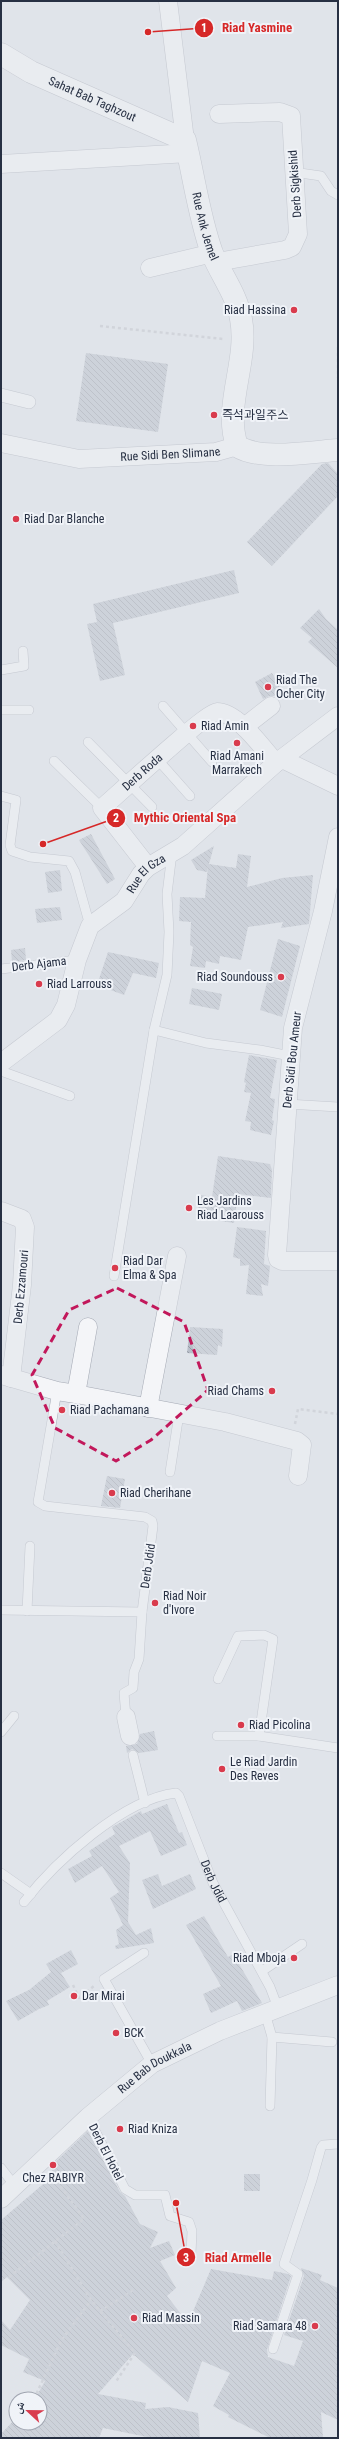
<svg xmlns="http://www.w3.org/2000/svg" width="339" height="2439" font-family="'Roboto Condensed','Noto Naskh Arabic','Noto Sans KR',sans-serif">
	<defs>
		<pattern id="building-back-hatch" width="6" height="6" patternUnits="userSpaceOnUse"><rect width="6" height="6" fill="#b7bdc8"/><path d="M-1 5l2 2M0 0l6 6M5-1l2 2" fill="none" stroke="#959aa4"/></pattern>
	</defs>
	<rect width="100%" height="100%" fill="#e0e4ea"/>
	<g fill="url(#building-back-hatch)">
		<polygon points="86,353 168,364 158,432 76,421"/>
		<polygon points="328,463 338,474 338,496 272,566 247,542 322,464"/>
		<polygon points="234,570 239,593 113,623 125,675 100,681 87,624 97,622 93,604"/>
		<polygon points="319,609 326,619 338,630 338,668 308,642 312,638 300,628"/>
		<polygon points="272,673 282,691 275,696 269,696 263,699 255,682"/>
		<polygon points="91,834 115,879 107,884 79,840"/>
		<polygon points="214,846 209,864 236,868 238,854 251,856 247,887 282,878 313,875 309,924 281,928 283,922 248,927 241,960 220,956 219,964 206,961 205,968 190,966 193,947 190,945 191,922 179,921 180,897 205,898 208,866 207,872 197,870 191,860"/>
		<polygon points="60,870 62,891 48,893 45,872"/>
		<polygon points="60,907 62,920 37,923 35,909"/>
		<polygon points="278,939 300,946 282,1017 260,1010"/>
		<polygon points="25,948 26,960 12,962 11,950"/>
		<polygon points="108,952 159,963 156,978 133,973 124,995 97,985"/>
		<polygon points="192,988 222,994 219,1010 189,1004"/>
		<polygon points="249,1055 277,1060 270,1098 275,1099 272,1120 274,1121 271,1135 250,1130 251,1122 245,1121 251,1093 244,1092 246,1083 244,1082"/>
		<polygon points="218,1156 270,1164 272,1170 271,1198 238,1194 234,1223 221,1221 222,1213 198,1208 201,1195 212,1197"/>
		<polygon points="237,1227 266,1231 264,1264 270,1266 268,1286 261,1284 263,1296 246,1294 249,1265 240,1266 240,1259 233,1257"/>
		<polygon points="190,1327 223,1329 222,1347 218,1345 217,1355 187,1353"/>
		<polygon points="107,1476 125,1479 120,1508 101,1506"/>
		<polygon points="154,1731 158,1750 139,1753 132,1749 127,1753 126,1746 137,1744 140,1734"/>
		<polygon points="167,1804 179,1833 182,1832 187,1845 161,1856 150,1831 119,1846 130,1863 128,1922 136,1935 151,1928 154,1943 116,1949 115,1946 119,1944 116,1930 123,1925 110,1898 119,1892 102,1866 75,1883 68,1869 92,1856 89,1851 115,1834 112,1827 116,1825 141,1811 142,1814"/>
		<polygon points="158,1874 162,1886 190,1874 196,1889 153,1909 142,1880"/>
		<polygon points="204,1916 228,1957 233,1954 262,2003 242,2011 237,2001 211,2013 203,1994 221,1986 186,1925"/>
		<polygon points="71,1950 78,1964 61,1973 70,1987 47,2001 49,2005 39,2009 18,2021 6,2001 29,1990 51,1972 46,1964"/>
		<polygon points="88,2131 120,2192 125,2196 140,2224 158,2232 150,2248 169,2241 175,2255 160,2261 176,2288 167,2296 188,2323 211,2269 272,2280 274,2271 288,2274 291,2276 267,2350 268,2357 294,2366 303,2341 284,2335 304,2276 301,2268 322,2275 320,2280 338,2288 338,2420 321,2412 323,2438 270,2438 228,2417 229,2415 213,2406 230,2373 202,2361 188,2402 133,2354 98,2394 146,2403 145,2409 168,2407 198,2413 200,2438 152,2438 103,2428 99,2438 1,2438 1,2434 16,2418 16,2423 40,2423 40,2399 35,2399 45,2381 23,2372 29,2359 1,2345 1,2320 10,2330 30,2300 7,2277 1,2282 1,2220 55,2174 50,2167"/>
		<rect x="244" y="2174" width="16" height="17"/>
	</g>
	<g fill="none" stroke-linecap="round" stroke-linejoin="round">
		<defs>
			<g id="service">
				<polyline points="293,172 321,176 331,191 338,195"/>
				<polyline points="1,670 24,666 23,651"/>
				<polyline points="163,706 212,762"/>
				<polyline points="1,710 29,710"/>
				<polyline points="88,742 152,807"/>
				<polyline points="158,760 190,796"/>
				<polyline points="54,761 102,808"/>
				<polyline points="1,796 16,800 10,845 12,851 30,857 69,861 75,872 90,926"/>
				<polyline points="1,969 77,960"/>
				<polyline points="154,1030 206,1043 260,1050 290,1056"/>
				<polyline points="1,1071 70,1096"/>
				<polyline points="287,1104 338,1107"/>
				<polyline points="114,1276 154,1030 167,975 169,932 167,894 172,853"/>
				<polyline points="57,1391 38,1502 45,1506 145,1517 152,1521 153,1526 142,1612 139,1659 134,1672 133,1688 124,1693 126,1717"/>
				<polyline points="170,1472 179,1414"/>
				<polyline points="1,1610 142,1612"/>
				<polyline points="27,1611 30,1546"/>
				<polyline points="218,1679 238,1636 264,1635 273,1639 259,1736"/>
				<polyline points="1,1732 14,1716"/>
				<polyline points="217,1736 259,1736 338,1748"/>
				<polyline points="133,1755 145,1803"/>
				<polyline points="1,1873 31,1894"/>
				<path id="s1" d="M24,1902C55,1862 123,1799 176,1793L179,1796L213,1883L270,1987L278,2008"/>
				<polyline points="144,1953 104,1979 152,2064"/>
				<polyline points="262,1971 302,1944"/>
				<polyline points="265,2013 272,2037 270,2106"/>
				<polyline points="272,2037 332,2042"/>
				<polyline points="88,2117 125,2189 135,2195 165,2195 170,2216 189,2222 192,2231 191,2254"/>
				<polyline points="1,2168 15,2186"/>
				<polyline points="273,2349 298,2274 284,2264 312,2180 321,2148 323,2145 338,2144"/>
			</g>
			<polyline id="pedestrian" points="1,395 29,402"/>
			<g id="minor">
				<polyline points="168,1 185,140"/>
				<polyline points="1,164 189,153"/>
				<polyline points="217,262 285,250 292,247 298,234 291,116 280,112 219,114"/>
				<polyline points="150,268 213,253"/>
				<path id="s2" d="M1,443L79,459L216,452L237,446"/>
				<polyline points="244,727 271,706"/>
				<polyline points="282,759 338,786"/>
				<polyline points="338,837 323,911 293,1028 277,1255 278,1259 282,1261 338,1261"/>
				<path id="s3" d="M148,867L102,808C116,796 207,712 217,712C238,712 263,749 276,763"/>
				<path id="s4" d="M1,1063L58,1020L66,1005L77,960L90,926L124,901L141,874L148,867L183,846L276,763L338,716"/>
				<polyline points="1,1211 22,1219 25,1227 22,1285 11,1378"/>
				<polyline points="1,1375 57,1391 76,1394 88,1327"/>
				<polyline points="76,1394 225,1422 297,1441 302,1445 298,1476"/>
				<polyline points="148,1408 177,1256"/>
				<polyline points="126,1717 130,1736"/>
				<path id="s5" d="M1,2199L88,2117L152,2064L220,2031L338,1985"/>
			</g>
			<g id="tertiary">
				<path id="s6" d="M1,54L31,72L185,140C194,177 199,217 212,253C221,275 237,295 241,319C249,361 223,405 237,446C260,461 310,452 338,450"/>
			</g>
		</defs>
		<use href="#service" stroke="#a5aab5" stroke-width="10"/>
		<use href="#pedestrian" stroke="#a5aab5" stroke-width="14"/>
		<use href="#minor" stroke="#a5aab5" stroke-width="19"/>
		<use href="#tertiary" stroke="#a5aab5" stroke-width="23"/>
		<g stroke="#bfc2c9" stroke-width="2.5" stroke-dasharray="3 3" stroke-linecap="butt">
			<polyline points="100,326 223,339"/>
			<polyline points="338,347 338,378"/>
			<polyline points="295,1424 298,1409 338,1414"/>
			<polyline points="73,1985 79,1998 94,1986"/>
			<polyline points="55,2241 91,2300 135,2353 115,2383"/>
			<polyline points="9,2277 84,2219 52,2174"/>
			<polyline points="100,2311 135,2289"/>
			<polyline points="34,2399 61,2341 91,2300"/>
		</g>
		<use href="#service" stroke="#f4f5f8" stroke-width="9"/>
		<use href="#pedestrian" stroke="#f4f5f8" stroke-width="13"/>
		<use href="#minor" stroke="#f4f5f8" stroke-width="18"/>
		<use href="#tertiary" stroke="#f4f5f8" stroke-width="22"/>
	</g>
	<path d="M0 0H339V2439H0ZM117,1288L184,1322L208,1390L151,1440L116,1461L55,1428L32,1375L69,1310Z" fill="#e0e4ea" fill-opacity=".55" fill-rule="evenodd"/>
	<path fill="none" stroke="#c2185b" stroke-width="3" stroke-dasharray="8 5" stroke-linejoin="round" d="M117,1288L184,1322L208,1390L151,1440L116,1461L55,1428L32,1375L69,1310Z"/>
	<g fill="#d93b4d" stroke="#f0f3f8" stroke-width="1.5">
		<circle cx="294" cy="310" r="4"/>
		<circle cx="214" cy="415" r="4"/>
		<circle cx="16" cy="519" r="4"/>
		<circle cx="268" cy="687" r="4"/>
		<circle cx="193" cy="726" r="4"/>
		<circle cx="237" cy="743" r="4"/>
		<circle cx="281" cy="977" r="4"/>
		<circle cx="39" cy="984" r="4"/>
		<circle cx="189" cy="1208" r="4"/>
		<circle cx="115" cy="1268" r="4"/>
		<circle cx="272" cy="1391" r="4"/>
		<circle cx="62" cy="1410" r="4"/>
		<circle cx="112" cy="1493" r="4"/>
		<circle cx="155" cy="1603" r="4"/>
		<circle cx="241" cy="1725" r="4"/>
		<circle cx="222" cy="1769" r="4"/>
		<circle cx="294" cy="1958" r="4"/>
		<circle cx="74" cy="1996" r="4"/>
		<circle cx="116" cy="2033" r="4"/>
		<circle cx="120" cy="2129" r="4"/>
		<circle cx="53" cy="2165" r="4"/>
		<circle cx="134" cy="2318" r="4"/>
		<circle cx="315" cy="2326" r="4"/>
	</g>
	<g text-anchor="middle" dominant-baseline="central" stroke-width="4" stroke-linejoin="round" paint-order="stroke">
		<g font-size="12" fill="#273043" stroke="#f0f3f8">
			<text stroke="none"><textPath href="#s6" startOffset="102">Sahat Bab Taghzout</textPath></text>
			<text transform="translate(295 184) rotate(-94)">Derb Sigkishid</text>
			<text stroke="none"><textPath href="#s6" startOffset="292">Rue Ank Jemel</textPath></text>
			<text stroke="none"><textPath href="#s2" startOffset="171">Rue Sidi Ben Slimane</textPath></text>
			<text stroke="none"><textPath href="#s3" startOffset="129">Derb Roda</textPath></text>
			<text stroke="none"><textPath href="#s4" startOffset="249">Rue El Gza</textPath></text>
			<text transform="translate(39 964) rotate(-7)">Derb Ajama</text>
			<text transform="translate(292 1060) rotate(-84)">Derb Sidi Bou Ameur</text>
			<text transform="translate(21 1287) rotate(-85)">Derb Ezzamouri</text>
			<text transform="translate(148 1566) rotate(-82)">Derb Jdid</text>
			<text stroke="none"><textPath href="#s1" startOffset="287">Derb Jdid</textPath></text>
			<text stroke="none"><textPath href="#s5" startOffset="203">Rue Bab Doukkala</textPath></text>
			<text transform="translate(106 2152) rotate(63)">Derb El Hotel</text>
		</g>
		<g font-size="12" fill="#273043" stroke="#f0f3f8" text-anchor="start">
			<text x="286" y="310" text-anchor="end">Riad Hassina</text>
			<text x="222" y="415">즉석과일주스</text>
			<text x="24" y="519">Riad Dar Blanche</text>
			<text x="276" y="680">Riad The<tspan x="276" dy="14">Ocher City</tspan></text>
			<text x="201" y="726">Riad Amin</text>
			<text x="237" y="756" text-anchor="middle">Riad Amani<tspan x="237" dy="14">Marrakech</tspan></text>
			<text x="273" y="977" text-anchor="end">Riad Soundouss</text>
			<text x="47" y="984">Riad Larrouss</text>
			<text x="197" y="1201">Les Jardins<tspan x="197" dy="14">Riad Laarouss</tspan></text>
			<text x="123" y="1261">Riad Dar<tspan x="123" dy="14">Elma &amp; Spa</tspan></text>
			<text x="264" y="1391" text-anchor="end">Riad Chams</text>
			<text x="70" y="1410">Riad Pachamana</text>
			<text x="120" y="1493">Riad Cherihane</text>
			<text x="163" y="1596">Riad Noir<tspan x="163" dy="14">d'Ivore</tspan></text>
			<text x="249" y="1725">Riad Picolina</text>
			<text x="230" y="1762">Le Riad Jardin<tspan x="230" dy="14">Des Reves</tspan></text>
			<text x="286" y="1958" text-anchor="end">Riad Mboja</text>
			<text x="82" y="1996">Dar Mirai</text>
			<text x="124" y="2033">BCK</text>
			<text x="128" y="2129">Riad Kniza</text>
			<text x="53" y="2178" text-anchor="middle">Chez RABIYR</text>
			<text x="142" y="2318">Riad Massin</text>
			<text x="307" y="2326" text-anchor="end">Riad Samara 48</text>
		</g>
	</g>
	<path fill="none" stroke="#d62828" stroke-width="1.5" d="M148 32L204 28M43 844L116 818M176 2203L186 2257"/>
	<g fill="#d62828" stroke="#f0f3f8" stroke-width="1.5">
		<circle cx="148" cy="32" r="4"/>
		<circle cx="43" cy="844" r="4"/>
		<circle cx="176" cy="2203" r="4"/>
		<circle cx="204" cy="28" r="10"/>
		<circle cx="116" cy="818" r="10"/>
		<circle cx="186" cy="2257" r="10"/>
	</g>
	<g font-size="12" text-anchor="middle" font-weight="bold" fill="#fff">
		<text x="204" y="32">1</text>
		<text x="116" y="822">2</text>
		<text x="186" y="2262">3</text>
	</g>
	<g font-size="13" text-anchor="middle" font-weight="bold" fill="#d62828" stroke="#f0f3f8" stroke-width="4" stroke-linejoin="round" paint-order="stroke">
		<text x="257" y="32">Riad Yasmine</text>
		<text x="185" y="822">Mythic Oriental Spa</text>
		<text x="238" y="2262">Riad Armelle</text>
	</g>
	<rect width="339" height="2439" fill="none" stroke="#273043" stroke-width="4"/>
	<g transform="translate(28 2411) rotate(292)"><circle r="19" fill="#f0f3f8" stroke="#a0a5b0"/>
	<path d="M0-3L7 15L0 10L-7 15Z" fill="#d93b4d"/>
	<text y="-6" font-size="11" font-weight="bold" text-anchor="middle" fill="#273043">ش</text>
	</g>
</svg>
